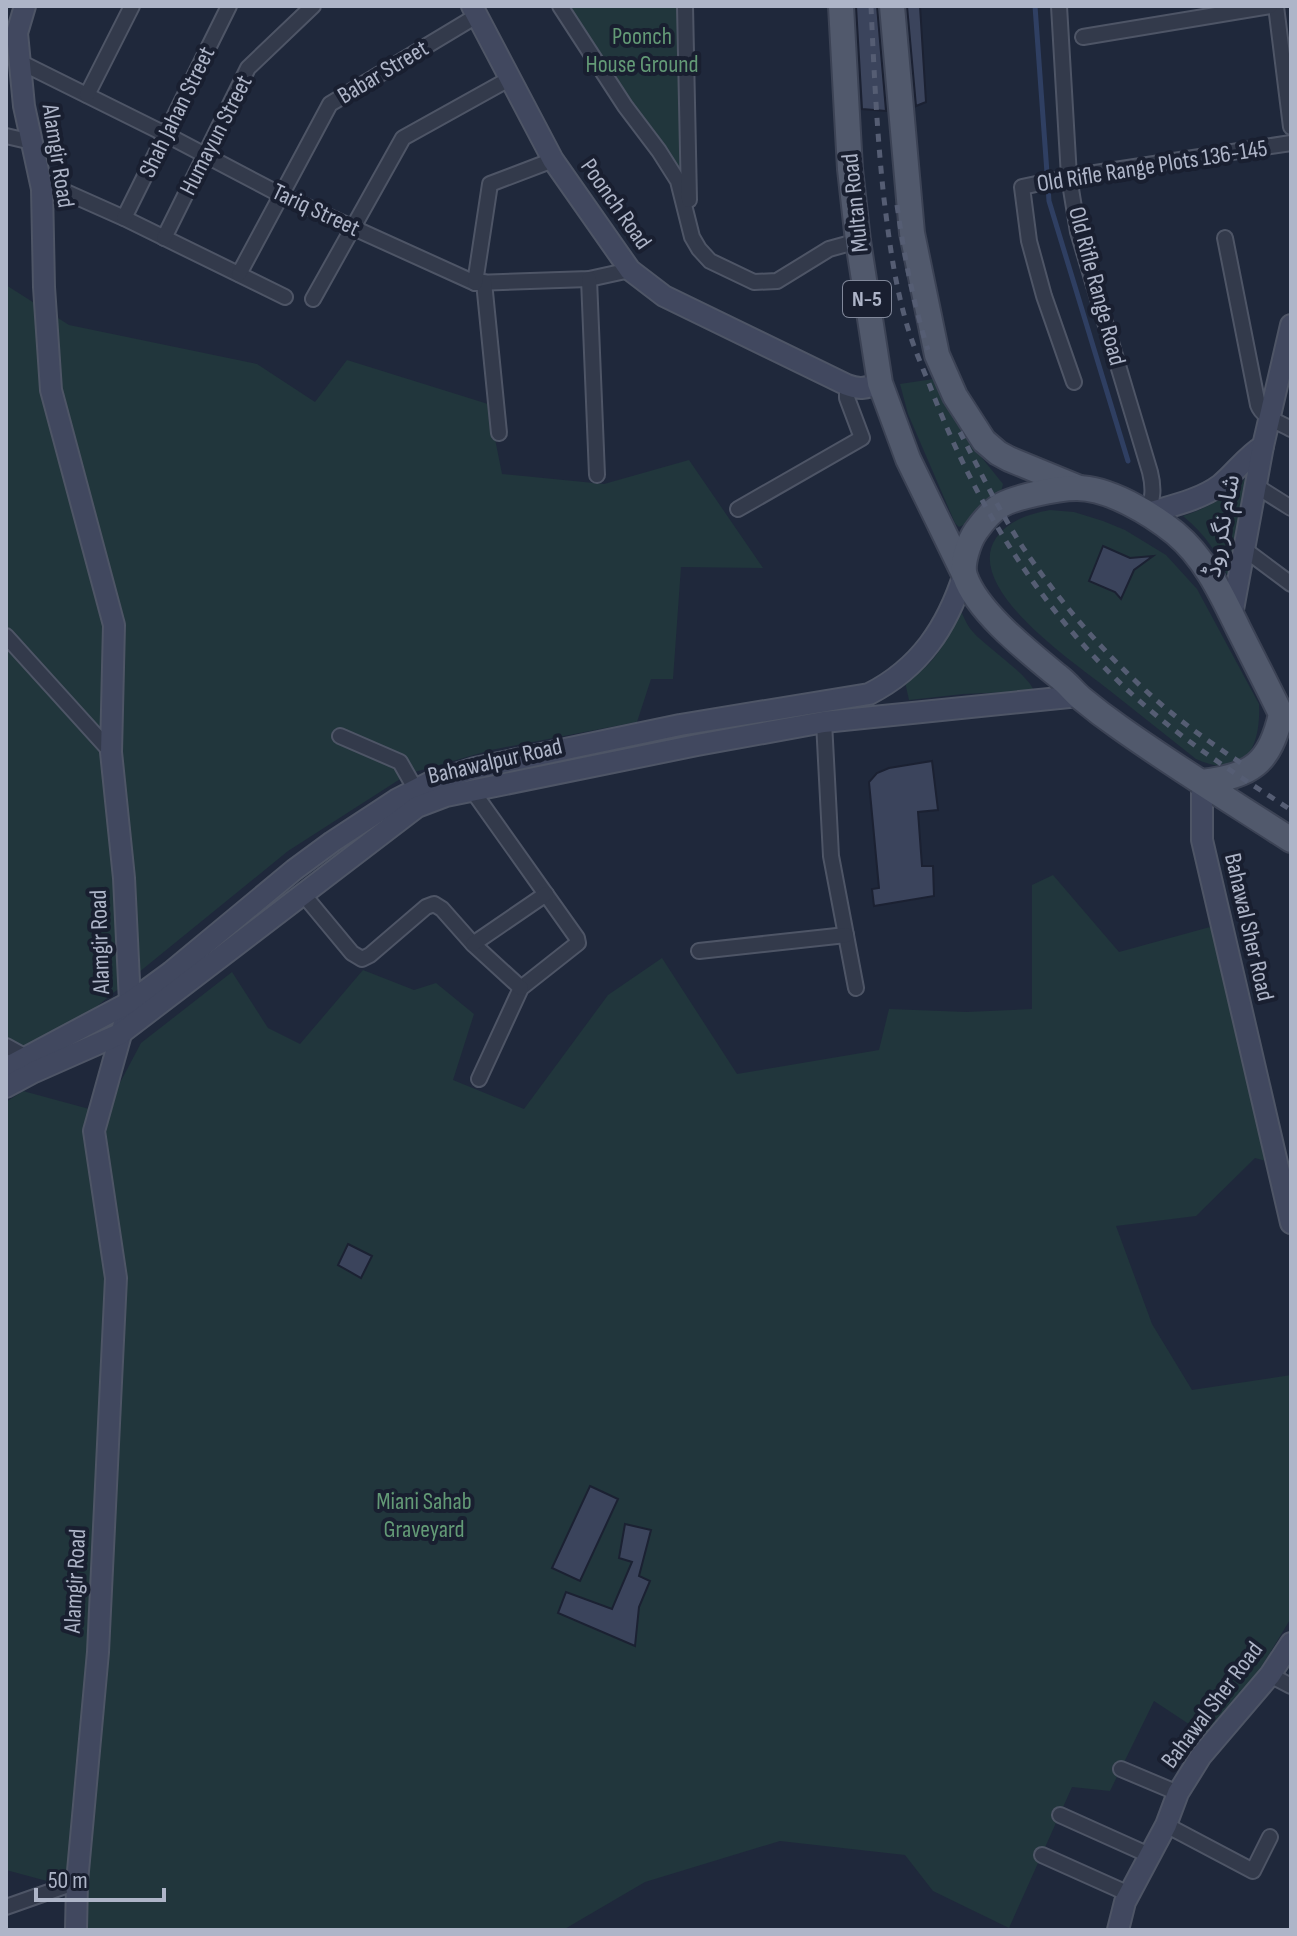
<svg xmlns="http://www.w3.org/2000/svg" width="1297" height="1936" font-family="'Sofia Sans Condensed','Noto Sans Arabic',sans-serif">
	<rect width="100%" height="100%" fill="#1f283b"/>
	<g fill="#21363c">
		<polygon points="561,6 685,6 690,221 678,181"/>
		<polygon points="6,285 69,325 257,364 315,402 347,360 488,404 502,474 604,484 689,460 763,568 681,567 673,679 651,679 637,722 491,750 408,774 288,851 90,1012 6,1057"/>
		<path d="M940,378L974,448L1003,484C1001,500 973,521 959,527L955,523L908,414L900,384Z"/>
		<path d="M1255,468L1231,585C1221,557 1206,535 1183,516C1212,507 1235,491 1255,468Z"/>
		<path d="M1050,510L1074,512L1103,521L1125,530L1166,555L1197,589L1259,704C1261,747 1245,781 1196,759C1167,736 1138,713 1109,690C1076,664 962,588 996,538C1009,520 1029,514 1050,510Z"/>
		<path d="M960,609C964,617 967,626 973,632C987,648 1028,674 1034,691L963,694L909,700L905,682C937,664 946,641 960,609Z"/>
		<polygon points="1053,875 1119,952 1221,924 1277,1164 1255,1158 1196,1216 1116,1226 1152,1324 1192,1390 1291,1375 1291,1618 1216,1742 1154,1701 1110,1791 1072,1787 1009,1928 933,1891 905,1855 780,1841 645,1882 563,1930 84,1930 73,1888 6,1870 6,1102 23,1091 104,1113 141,1043 232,972 268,1028 300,1044 363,970 414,990 436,983 474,1014 453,1080 524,1109 608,995 662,958 737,1074 879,1050 889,1009 966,1012 1032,1009 1032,885"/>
	</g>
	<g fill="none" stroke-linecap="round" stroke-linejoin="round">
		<polyline stroke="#2f3f62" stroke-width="5" points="1035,6 1049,201 1128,461"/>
	</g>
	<g fill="#3b445c" stroke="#1b2132" stroke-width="2">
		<polygon points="856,6 877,6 886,111 862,109"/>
		<polygon points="907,6 920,6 926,102 916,106"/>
		<polygon points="1103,546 1130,558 1153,556 1134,570 1121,599 1115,592 1089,581"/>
		<polygon points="932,761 938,810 918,812 922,866 933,866 934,896 874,906 872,889 879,888 869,782 877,773 889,768"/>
		<polygon points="348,1244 372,1256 361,1278 338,1265"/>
		<polygon points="590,1486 618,1499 580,1581 552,1568"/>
		<polygon points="625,1524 651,1530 639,1576 650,1581 639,1607 635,1646 558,1613 566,1592 612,1609 632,1562 619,1558"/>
	</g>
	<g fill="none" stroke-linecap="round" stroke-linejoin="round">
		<defs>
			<g id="street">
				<polyline points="560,6 625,106 659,151 678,181 692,237 699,249 710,261 754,282 777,281 829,249 858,241"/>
				<polyline points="685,6 689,200"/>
				<path d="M1059,6L1069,177L1078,232L1150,472C1154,488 1153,498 1148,513"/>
				<polyline points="1276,6 1291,127"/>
				<polyline points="1083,37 1270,6"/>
				<polyline points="20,62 165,134 281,195 475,283 589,279 630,270"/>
				<polyline points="87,95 132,6"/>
				<polyline points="6,136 32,142"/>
				<polyline points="41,181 124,218 285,297"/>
				<polyline points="124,218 229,6"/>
				<polyline points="164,238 248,68 313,6"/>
				<path d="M1225,238L1258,405C1262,417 1280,423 1291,429"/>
				<polyline points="239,274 330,104 478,15"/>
				<polyline points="589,279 597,475"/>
				<polyline points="484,282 499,433"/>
				<polyline points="475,283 490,184 553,160"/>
				<polyline points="313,299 403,138 509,79"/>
				<polyline points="1074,382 1044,296 1029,241 1022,187 1069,177 1291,143"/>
				<polyline points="1256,486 1291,508"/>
				<polyline points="738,509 862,438 847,398 847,385"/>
				<polyline points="1244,549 1291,584"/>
				<polyline points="6,636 111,752"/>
				<polyline points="824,722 831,856 856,988"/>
				<polyline points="340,736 400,762 416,790"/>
				<polyline points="472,790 577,938 578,943 521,988 479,1079"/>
				<polyline points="303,894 352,953 362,959 370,955 426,907 434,904 442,909 473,944 521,988"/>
				<polyline points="473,944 546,894"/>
				<polyline points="699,951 846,935"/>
				<polyline points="6,1046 26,1057"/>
				<polyline points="1270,1675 1291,1686"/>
				<polyline points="1121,1769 1178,1793"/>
				<polyline points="1060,1815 1149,1855"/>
				<polyline points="1166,1825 1253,1871 1270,1837"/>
				<polyline points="1042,1855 1129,1894"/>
				<polyline points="6,1907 77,1882"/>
			</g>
			<g id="secondary">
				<polyline points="25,6 17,33 24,106 42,189 44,287 51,390 114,625 111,752 124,878 130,1002 94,1131 116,1278 98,1652 77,1882 76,1930"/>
				<path d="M472,6L553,160L630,270L664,296L847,385C860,390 867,388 880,383"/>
				<path d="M1148,513C1171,506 1200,500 1220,485C1235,473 1246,456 1263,446"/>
				<polyline points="1232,615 1263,446 1291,325"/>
				<polyline points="1202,782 1202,840 1291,1223"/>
				<path d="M6,1068L130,1002L171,972L294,870L332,842L396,800L431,782L475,768L680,725L869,694C920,668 947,627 964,574"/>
				<polyline points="6,1087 34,1072 120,1034 417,807 446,796 697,745 824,722 1079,696"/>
				<polyline points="1118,1930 1125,1902 1166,1825 1178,1793 1201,1756 1270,1675 1291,1643"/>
			</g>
			<g id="primary">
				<polyline points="841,6 850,169 858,241 880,383 908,459 964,574"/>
				<polyline points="892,6 912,233 937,355 955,396 984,441 998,453 1009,459 1077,487"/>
				<path d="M1202,782C1251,776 1270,764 1281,714C1267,685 1252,656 1238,628C1221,593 1205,558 1175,533C1150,513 1109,488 1077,488C1063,488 1048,491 1035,494C1005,501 995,504 976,531C969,541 961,564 965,576C977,612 1030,653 1059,677C1067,683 1073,691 1081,698C1093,708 1106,718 1119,727C1175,767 1234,803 1291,840"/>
			</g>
		</defs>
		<use href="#street" stroke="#4e5566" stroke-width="18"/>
		<use href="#secondary" stroke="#4e5566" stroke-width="24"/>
		<use href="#primary" stroke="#3c4355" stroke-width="28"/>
		<use href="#street" stroke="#333a4b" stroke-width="14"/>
		<use href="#secondary" stroke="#41485f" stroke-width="20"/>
		<use href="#primary" stroke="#51596c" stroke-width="24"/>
		<g stroke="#555d73" stroke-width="5" stroke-dasharray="8 8" stroke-linecap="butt">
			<path d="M871,6C874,71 877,135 884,199C889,239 894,279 905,318C911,341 921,364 930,386C978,513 1052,629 1157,716C1199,751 1245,780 1291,810"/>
			<path d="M897,205C904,255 913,302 928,350"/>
			<path d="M960,432C981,473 1002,517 1028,555C1066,610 1112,662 1163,706C1189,728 1218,748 1247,767"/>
		</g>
	</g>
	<g text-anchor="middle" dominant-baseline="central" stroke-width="8" stroke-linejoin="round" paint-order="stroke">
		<rect fill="#191f30" stroke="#81889a" stroke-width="2" x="843" y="281" width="48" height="36" rx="6"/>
		<g font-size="22" font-weight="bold" fill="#aeb5c8">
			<text x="867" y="299">N-5</text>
		</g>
		<g font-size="24" fill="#639a76" stroke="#191f30">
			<text x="642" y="36">Poonch<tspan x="642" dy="28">House Ground</tspan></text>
			<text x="424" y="1501">Miani Sahab<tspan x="424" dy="28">Graveyard</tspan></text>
		</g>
		<g font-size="24" fill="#aeb5c8" stroke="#191f30">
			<text transform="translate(383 72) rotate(-31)">Babar Street</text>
			<text transform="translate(177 112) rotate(-64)">Shah Jahan Street</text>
			<text transform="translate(216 135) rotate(-63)">Humayun Street</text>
			<text transform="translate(58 156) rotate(81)">Alamgir Road</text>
			<text transform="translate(1152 166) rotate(-9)">Old Rifle Range Plots 136-145</text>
			<text transform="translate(855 203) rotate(-96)">Multan Road</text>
			<text transform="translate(616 204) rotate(55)">Poonch Road</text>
			<text transform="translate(316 210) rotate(25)">Tariq Street</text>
			<text transform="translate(1097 286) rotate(75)">Old Rifle Range Road</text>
			<text transform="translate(1222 526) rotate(-79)">شام نگر روڈ</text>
			<text transform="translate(495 761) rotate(-13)">Bahawalpur Road</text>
			<text transform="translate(1249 927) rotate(77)">Bahawal Sher Road</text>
			<text transform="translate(100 942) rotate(-92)">Alamgir Road</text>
			<text transform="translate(75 1581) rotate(-87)">Alamgir Road</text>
			<text transform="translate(1212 1705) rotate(-53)">Bahawal Sher Road</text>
		</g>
	</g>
	<rect width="1297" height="1936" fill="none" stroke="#aeb5c8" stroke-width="16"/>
	<path d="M36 1888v12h128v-12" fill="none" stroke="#aeb5c8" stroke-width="4"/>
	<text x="48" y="1888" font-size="24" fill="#aeb5c8" stroke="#191f30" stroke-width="6" paint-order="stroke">50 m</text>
</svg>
